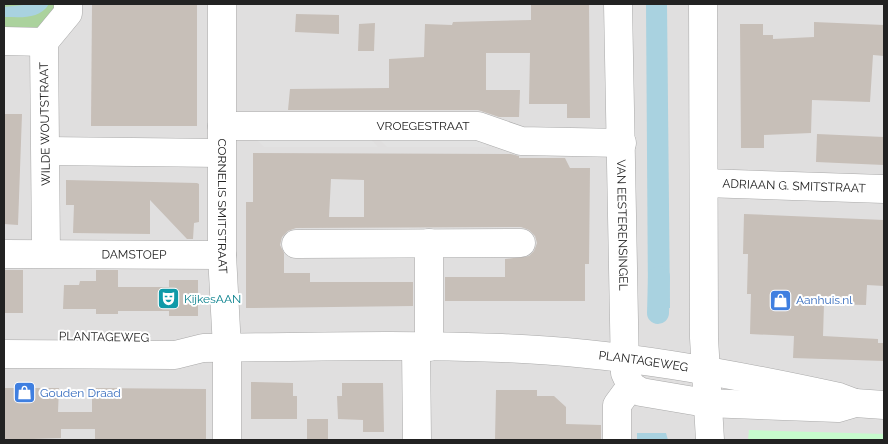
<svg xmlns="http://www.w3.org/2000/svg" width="888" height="444" font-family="Raleway,sans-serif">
	<rect width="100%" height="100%" fill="#f2efe9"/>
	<rect fill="#e0dfdf" x="4" y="4" width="880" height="436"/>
	<polygon fill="#abd29d" points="4,4 57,4 57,31 4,30"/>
	<polygon fill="#c7fbcd" points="749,430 884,434 884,440 748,440"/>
	<g fill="#e2e2e2">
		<polygon points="252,135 367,135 378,147 264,147"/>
		<polygon points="376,136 478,137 488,147 387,147"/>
	</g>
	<g fill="#a9d2e0">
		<path d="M33,4H49C39,20 21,17 4,17V7Z"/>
		<polygon points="646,4 667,4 670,308 652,307 648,304"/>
		<polygon points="637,433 666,433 668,440 637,440"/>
	</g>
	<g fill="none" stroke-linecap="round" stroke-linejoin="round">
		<polyline stroke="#a9d2e0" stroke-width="22" points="658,313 659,277"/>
	</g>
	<g fill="#c7bfb8" fill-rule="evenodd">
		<polygon points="92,4 197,4 197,126 91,126"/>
		<polygon points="531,4 589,4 590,118 567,118 567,104 529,104 530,53 486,53 486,90 520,90 519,117 499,117 478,110 288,110 290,89 389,88 389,59 424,57 425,24 452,25 453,22 531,20"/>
		<polygon points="296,14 339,15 339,34 295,32"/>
		<polygon points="814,22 884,25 884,56 873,55 870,102 812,100 811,133 764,135 764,148 741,148 740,24 763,24 763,35 773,35 773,39 814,37"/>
		<polygon points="375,23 374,51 358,51 359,24"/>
		<polygon points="4,114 22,114 18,225 4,224"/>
		<polygon points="817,134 884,137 884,165 816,162"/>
		<path d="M253,153L511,154L519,156V158H565L570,168H590L589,264H585V301H445V277H505V259L529,256L534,251L537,243L535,236L529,230L521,227L296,228L288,231L282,237L280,245L284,253V273H310V282H413V306L246,308V202H253ZM331,179L364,180V217H329Z"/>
		<polygon points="66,180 197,183 199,184 199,222 194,223 193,239 187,239 150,200 150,234 73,233 74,205 66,205"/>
		<polygon points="744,214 884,220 884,286 867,285 866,305 824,304 823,336 878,339 878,343 884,343 884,361 793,358 794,336 750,334 751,294 747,294 748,254 743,254"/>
		<rect x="4" y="270" width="19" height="43"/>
		<polygon points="96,270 118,270 118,287 169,287 169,280 198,280 198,316 169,316 169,311 118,311 118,314 96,314 96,309 63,309 64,285 79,285 80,281 96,281"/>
		<polygon points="251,382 293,383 293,396 297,396 297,419 251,419"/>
		<polygon points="342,383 383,383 384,432 363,432 363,420 338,419 337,396 342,396"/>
		<polygon points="4,388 59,388 58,412 92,412 92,388 206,389 206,440 95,440 95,429 61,429 61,438 4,440"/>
		<polygon points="496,390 537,390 537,396 554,396 566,407 566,424 601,425 601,440 495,440"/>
		<rect x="307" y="419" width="21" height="21"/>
	</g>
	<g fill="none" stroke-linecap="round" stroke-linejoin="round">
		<defs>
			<g id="minor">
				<path id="s1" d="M222,4V255L227,348V440"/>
				<path id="s2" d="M618,4L625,373L631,386"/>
				<polyline points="703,4 704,338 710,440"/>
				<polyline points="4,41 44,42"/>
				<path id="s3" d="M222,126H478L521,141L622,143"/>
				<polyline points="46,151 221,153"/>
				<path id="s4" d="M704,183L884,189"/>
				<polyline points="296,244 521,243"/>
				<polyline points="46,253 44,42 68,13 68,4"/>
				<path id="s5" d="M4,254L222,255"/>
				<polyline points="416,347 417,440"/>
				<polyline points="429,347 429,243"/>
				<path id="s6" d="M4,354L175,355L203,348C303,347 403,344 502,348C616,352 728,373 839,397L855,403"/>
				<polyline points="631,386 641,392 706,403 838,408 855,403 884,405"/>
				<polyline points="617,440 617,405 631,386"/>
			</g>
		</defs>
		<use href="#minor" stroke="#a9a9a9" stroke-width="29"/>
		<use href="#minor" stroke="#fff" stroke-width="28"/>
	</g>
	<defs>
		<symbol id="theatre-square" viewBox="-11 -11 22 22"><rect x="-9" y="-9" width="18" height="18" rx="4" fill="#0f9aa8" stroke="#fff"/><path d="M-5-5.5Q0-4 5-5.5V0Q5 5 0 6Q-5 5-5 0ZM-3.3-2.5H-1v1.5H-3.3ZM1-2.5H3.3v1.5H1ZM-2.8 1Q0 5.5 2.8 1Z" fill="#fff"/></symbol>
		<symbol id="shop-square" viewBox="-11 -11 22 22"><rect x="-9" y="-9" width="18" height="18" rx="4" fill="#3f7fe0" stroke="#fff"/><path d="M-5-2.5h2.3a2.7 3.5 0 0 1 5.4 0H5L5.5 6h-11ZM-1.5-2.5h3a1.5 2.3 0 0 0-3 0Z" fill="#fff"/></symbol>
	</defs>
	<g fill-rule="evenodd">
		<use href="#theatre-square" x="156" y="286" width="25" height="25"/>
		<use href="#shop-square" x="768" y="288" width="25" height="25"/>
		<use href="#shop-square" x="12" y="380" width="25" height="25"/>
	</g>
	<g text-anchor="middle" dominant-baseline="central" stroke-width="4" stroke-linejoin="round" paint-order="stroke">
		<g font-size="12" fill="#222" stroke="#fff">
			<text transform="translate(45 124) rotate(-91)">WILDE WOUTSTRAAT</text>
			<text stroke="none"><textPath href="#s3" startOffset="201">VROEGESTRAAT</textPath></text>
			<text stroke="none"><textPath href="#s4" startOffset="90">ADRIAAN G. SMITSTRAAT</textPath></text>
			<text stroke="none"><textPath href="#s1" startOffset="202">CORNELIS SMITSTRAAT</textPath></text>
			<text stroke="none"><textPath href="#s2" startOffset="221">VAN EESTERENSINGEL</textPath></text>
			<text stroke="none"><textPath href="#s5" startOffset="130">DAMSTOEP</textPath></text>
			<text transform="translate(104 337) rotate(1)">PLANTAGEWEG</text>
			<text stroke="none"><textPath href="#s6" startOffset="641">PLANTAGEWEG</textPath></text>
		</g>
		<g font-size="12" fill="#0d838f" stroke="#fff" text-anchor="start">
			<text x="184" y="299">KijkesAAN</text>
		</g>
		<g font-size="12" fill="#366cbe" stroke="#fff" text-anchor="start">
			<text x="796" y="300">Aanhuis.nl</text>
			<text x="40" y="393">Gouden Draad</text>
		</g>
	</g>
	<rect width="888" height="444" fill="none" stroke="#222222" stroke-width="10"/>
</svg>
